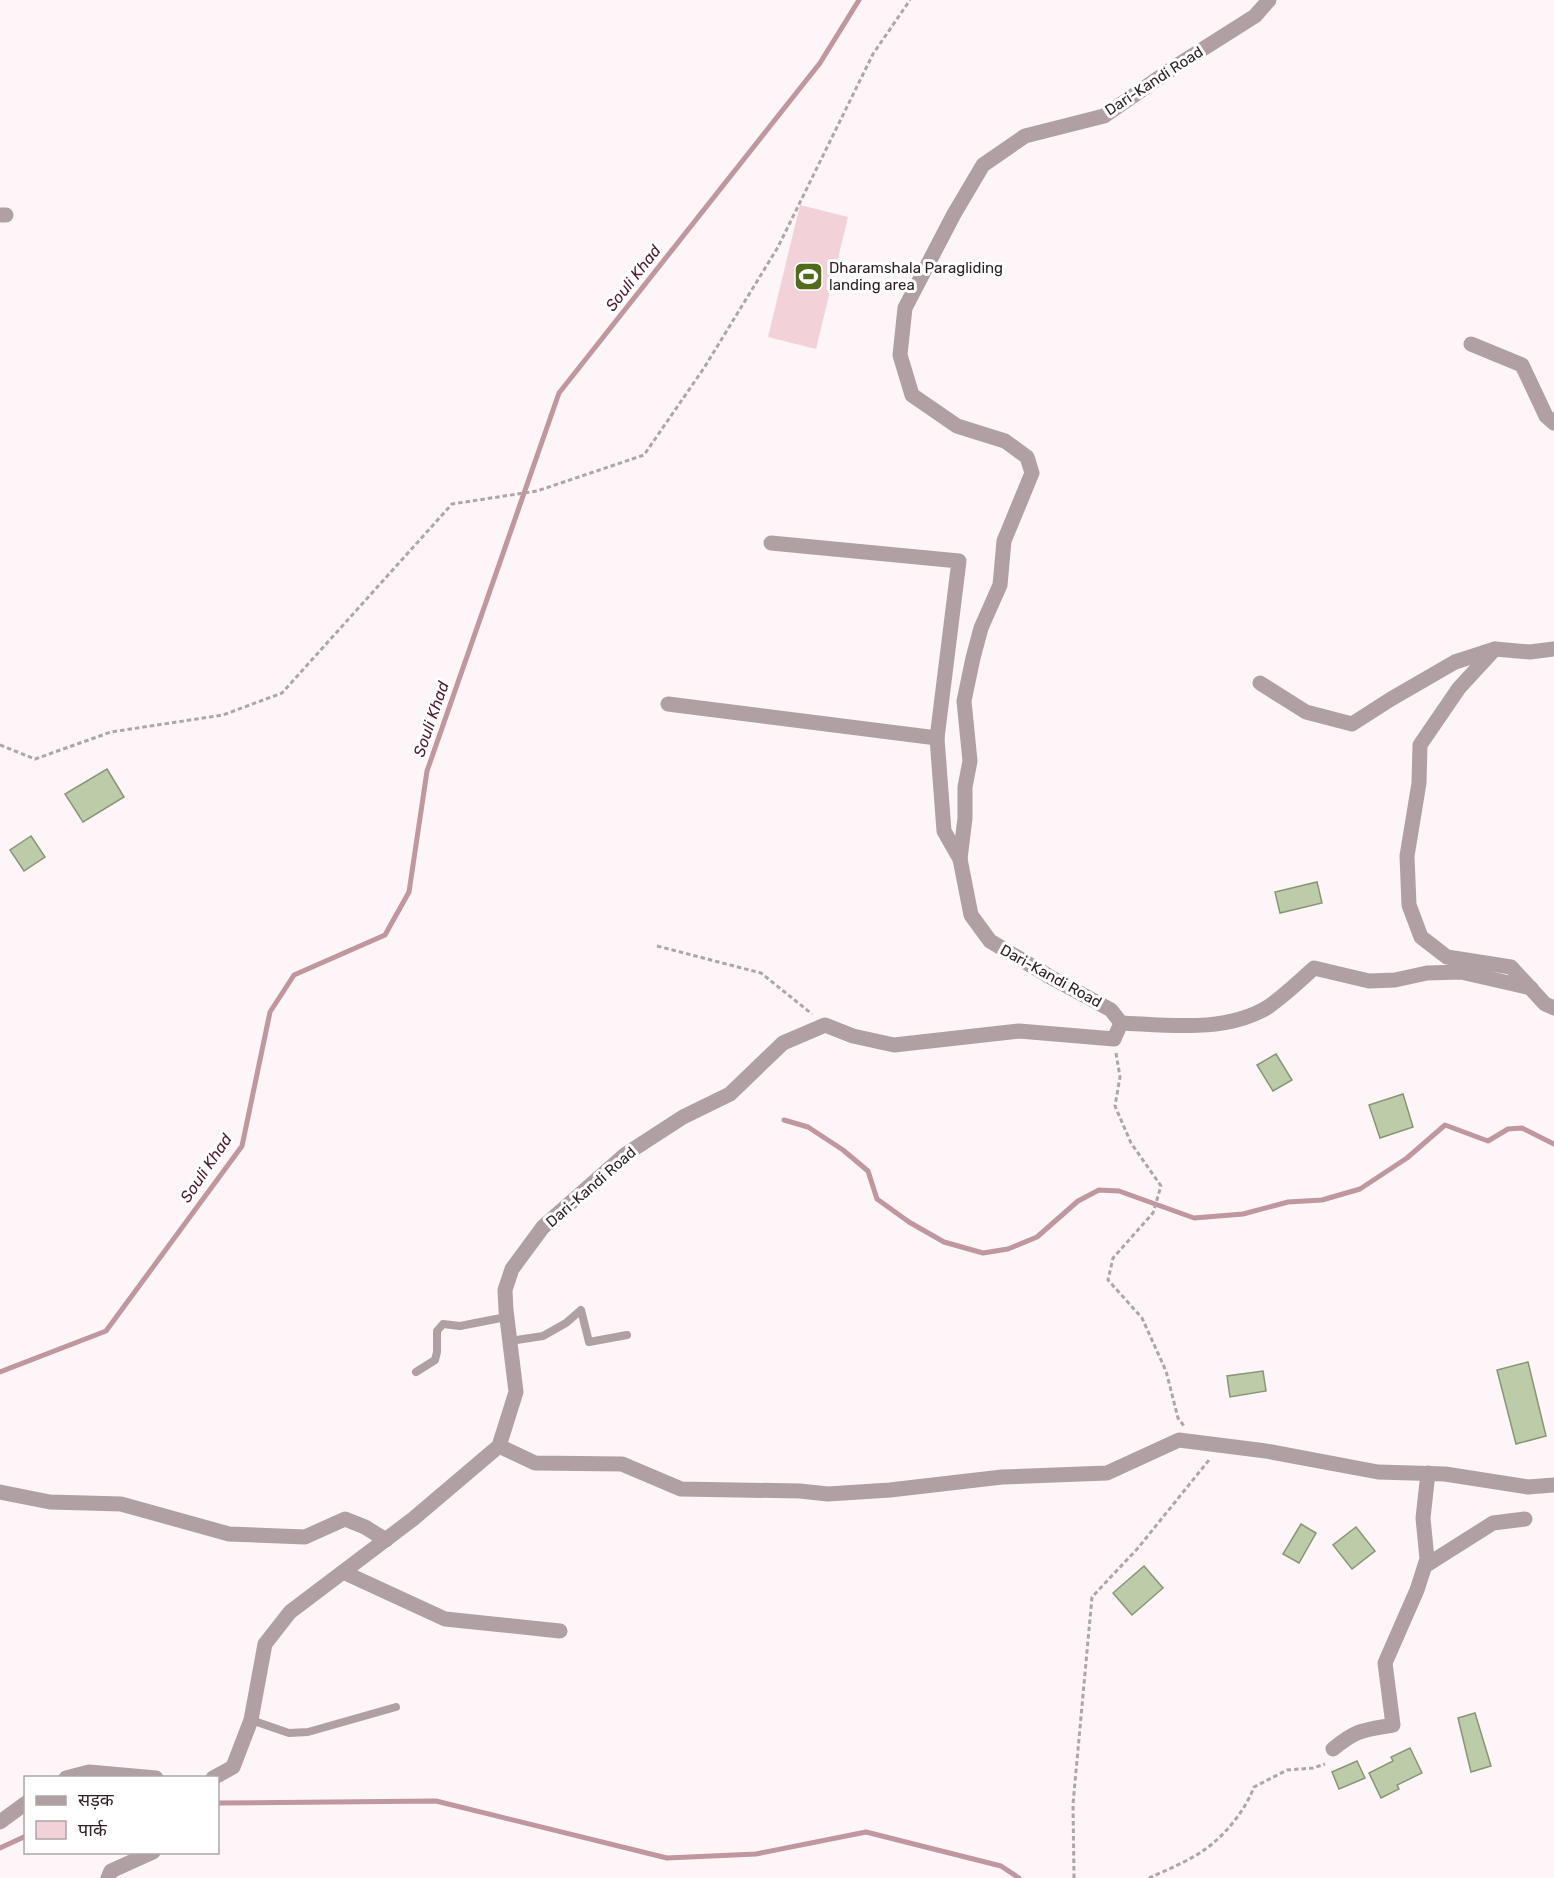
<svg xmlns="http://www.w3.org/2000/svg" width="1554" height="1878" font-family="Rubik,'Noto Sans Devanagari',sans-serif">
	<rect width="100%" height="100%" fill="#fdf5f7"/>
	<polygon fill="#f2d1d8" points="800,205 848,217 816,349 768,337"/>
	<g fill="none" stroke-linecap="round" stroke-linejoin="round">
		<g stroke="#c0969f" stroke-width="5">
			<polyline points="784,1120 808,1127 843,1150 868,1171 877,1199 909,1222 944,1242 983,1253 1008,1249 1037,1237 1078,1201 1099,1190 1119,1191 1194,1218 1243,1214 1288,1202 1322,1200 1360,1189 1407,1158 1445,1125 1488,1141 1508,1129 1522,1128 1554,1144"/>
			<polyline points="0,1372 106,1331 242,1146 270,1012 294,975 385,935 409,892 427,771 559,393 820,63 859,0"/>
			<polyline points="218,1803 436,1801 667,1858 756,1854 866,1832 1001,1866 1019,1878"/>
			<polyline points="0,1848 26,1836"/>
		</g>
	</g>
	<g fill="#bdcca8" stroke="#889576" stroke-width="1.5">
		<polygon points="107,769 124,797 83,822 65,794"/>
		<polygon points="31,836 45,857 24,871 10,850"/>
		<polygon points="1317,882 1322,903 1280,913 1275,892"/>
		<polygon points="1276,1054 1292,1080 1273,1091 1257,1065"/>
		<polygon points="1403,1094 1413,1127 1380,1138 1369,1105"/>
		<polygon points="1528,1362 1546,1436 1516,1444 1497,1370"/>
		<polygon points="1263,1371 1266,1391 1230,1397 1227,1376"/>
		<polygon points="1301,1524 1316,1533 1299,1563 1283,1554"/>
		<polygon points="1356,1527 1375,1551 1352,1569 1333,1545"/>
		<polygon points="1144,1566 1163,1588 1132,1615 1113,1593"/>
		<polygon points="1475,1713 1491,1766 1471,1772 1458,1718"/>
		<polygon points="1410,1748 1422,1773 1397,1785 1399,1789 1381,1798 1369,1773 1393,1761 1391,1757"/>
		<polygon points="1357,1761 1365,1778 1339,1789 1332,1772"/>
	</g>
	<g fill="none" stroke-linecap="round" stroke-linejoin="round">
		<g stroke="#b0a5a7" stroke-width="3" stroke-dasharray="4.5 3" stroke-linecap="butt">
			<polyline points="0,745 35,759 111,732 223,715 282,693 452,504 537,491 644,455 704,368 778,247 873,54 910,0"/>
			<polyline points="657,946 761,973 812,1014"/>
			<polyline points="1116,1053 1120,1077 1115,1106 1131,1143 1161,1186 1153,1213 1113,1258 1108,1280 1142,1318 1166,1371 1178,1418 1184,1426"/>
			<polyline points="1074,1878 1073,1804 1092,1597 1138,1548 1209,1460"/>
			<path d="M1149,1878C1169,1869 1196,1858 1212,1844C1230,1829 1246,1808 1254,1787L1287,1770L1313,1768L1325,1764"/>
		</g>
		<g stroke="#b1a0a3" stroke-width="8">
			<polyline points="510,1341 543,1336 566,1323 581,1310 589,1342 627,1335"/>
			<polyline points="416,1372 435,1360 437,1352 437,1331 443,1324 460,1326 506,1317"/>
			<polyline points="251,1720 289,1733 308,1732 396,1707"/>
		</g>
		<g stroke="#b1a0a3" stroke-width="15">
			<polyline points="0,215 6,215"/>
			<polyline points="1471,344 1522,365 1546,416 1554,423"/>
			<polyline points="771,543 959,561 937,738"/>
			<polyline points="1495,649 1459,688 1420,745 1419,783 1407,856 1409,905 1421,937 1447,957 1511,967 1545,1004 1554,1008"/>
			<polyline points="1260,683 1306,712 1352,724 1391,699 1455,662 1495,649 1530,652 1554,649"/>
			<polyline points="668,704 937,738 944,831 960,859"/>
			<path d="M1121,1023C1168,1025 1226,1033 1268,1007C1284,996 1300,981 1314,968L1369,981L1395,980L1427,973L1461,972L1531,988"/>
			<polyline points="499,1446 535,1463 622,1464 681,1489 800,1491 828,1494 890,1490 1002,1477 1107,1473 1179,1440 1266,1451 1378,1472 1445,1474 1528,1487 1554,1485"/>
			<polyline points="0,1492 50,1502 121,1504 229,1534 305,1537 345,1519 365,1527 386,1540"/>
			<polyline points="1425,1566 1493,1523 1525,1519"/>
			<polyline points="343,1572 445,1619 560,1631"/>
			<path d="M1333,1749C1357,1729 1364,1730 1393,1725L1385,1663L1417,1590L1427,1559L1423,1518L1428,1473"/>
			<polyline points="66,1778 89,1772 156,1778"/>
			<polyline points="213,1778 233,1767 251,1720 265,1644 290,1612 413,1519 499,1446 516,1392 506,1310 505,1290 512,1269 543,1227 626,1154 683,1117 730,1094 783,1043 825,1025 853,1036 894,1045 1019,1031 1114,1039 1121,1023 1111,1010 1052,978 990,941 971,915 960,859 965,818 965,787 970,761 964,701 973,658 981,628 1000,585 1004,541 1032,473 1027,457 1005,441 957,426 912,395 900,355 905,308 954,214 983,165 1025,136 1104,116 1176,66 1255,16 1269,0"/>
			<polyline points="0,1822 26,1803"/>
			<polyline points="108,1878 111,1871 153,1852"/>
		</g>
	</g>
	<defs>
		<symbol id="stadium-square" viewBox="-11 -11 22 22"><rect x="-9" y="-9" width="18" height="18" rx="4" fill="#516a1b" stroke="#fff"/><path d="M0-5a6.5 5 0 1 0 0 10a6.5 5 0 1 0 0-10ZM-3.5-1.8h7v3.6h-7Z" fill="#fff"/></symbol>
	</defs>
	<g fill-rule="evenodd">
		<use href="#stadium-square" x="792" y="260" width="33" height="33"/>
	</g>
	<g text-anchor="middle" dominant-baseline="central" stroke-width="6" stroke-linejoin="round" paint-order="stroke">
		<g font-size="15" fill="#302124" stroke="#fff">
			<text transform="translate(1154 81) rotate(-33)">Dari-Kandi Road</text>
			<text transform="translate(1051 976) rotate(29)">Dari-Kandi Road</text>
			<text transform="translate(591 1187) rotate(-41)">Dari-Kandi Road</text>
		</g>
		<g font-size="15" fill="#302124" stroke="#fff" text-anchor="start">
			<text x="829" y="268">Dharamshala Paragliding<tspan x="829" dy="17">landing area</tspan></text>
		</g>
		<g font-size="16" font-style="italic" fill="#501b2b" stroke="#fff">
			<text transform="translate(633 278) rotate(-52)">Souli Khad</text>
			<text transform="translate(431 719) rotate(-71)">Souli Khad</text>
			<text transform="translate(206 1168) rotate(-56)">Souli Khad</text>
		</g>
	</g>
	<rect x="24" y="1776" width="195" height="78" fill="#ffffff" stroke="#aca6a7" stroke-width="1.5"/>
	<rect x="36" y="1796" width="30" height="9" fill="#b1a0a3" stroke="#aca6a7" stroke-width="1.5"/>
	<text x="78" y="1806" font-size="18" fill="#302124">सड़क</text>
	<rect x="36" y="1821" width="30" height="18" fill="#f2d1d8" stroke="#aca6a7" stroke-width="1.5"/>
	<text x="78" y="1836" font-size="18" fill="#302124">पार्क</text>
</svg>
